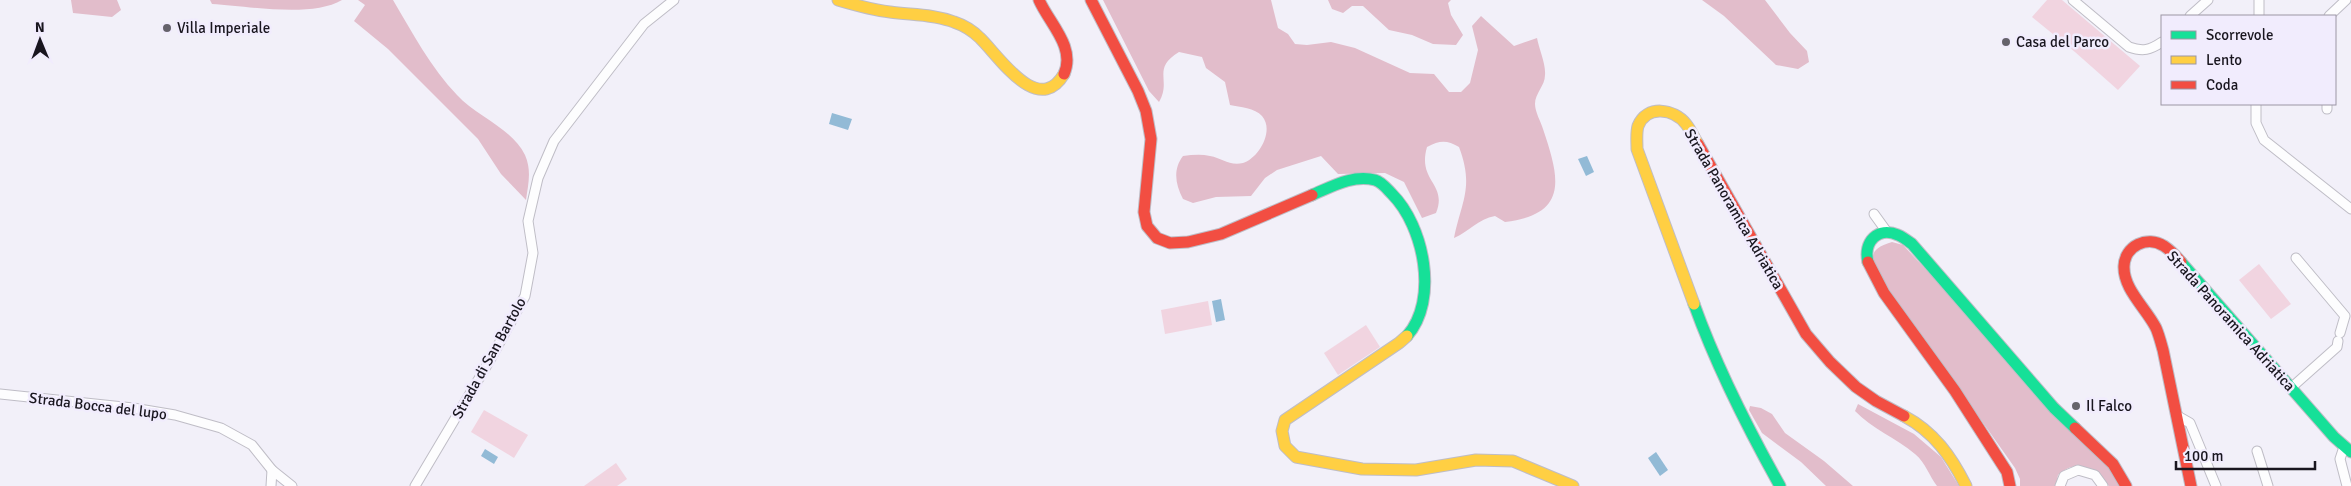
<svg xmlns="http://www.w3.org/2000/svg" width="2351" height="486" font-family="Signika,sans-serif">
	<rect width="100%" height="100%" fill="#f2f0f9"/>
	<g fill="#f1d4e0">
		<polygon points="2047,0 2062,0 2140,66 2118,90 2075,52 2032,17"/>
		<polygon points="2259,264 2291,304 2271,319 2239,280"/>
		<polygon points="1208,301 1212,325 1165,334 1161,310"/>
		<polygon points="1366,325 1380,347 1338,375 1324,353"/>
		<polygon points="484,410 528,435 514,458 471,432"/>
		<polygon points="616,463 627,479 617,486 584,486"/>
	</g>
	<g fill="#e2bdcb">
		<polygon points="71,0 117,0 121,10 112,17 73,13"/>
		<path d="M210,0H342C312,18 248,6 212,4Z"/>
		<path d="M358,0H393C412,32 431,68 457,95C477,117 512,128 525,155C532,171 528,185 526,200L501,174L478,139L388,49L354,21L365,5Z"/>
		<path d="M1103,0H1271L1278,28L1288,34L1295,44L1307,45L1331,42L1355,48L1410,73L1434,74L1449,92H1461L1470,83L1478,50L1472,26L1481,16L1514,46L1537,38C1539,49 1546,64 1545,75C1545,86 1535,93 1535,104C1535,112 1541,122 1543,129C1559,177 1570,214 1505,222L1495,216C1478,219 1470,231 1454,238C1462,200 1474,187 1459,147C1447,140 1440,140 1427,147C1417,182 1448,183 1436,213L1422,218L1404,182L1385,173L1338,174L1321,156L1277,170L1265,178L1251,196L1216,197L1193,203L1183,199C1175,184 1173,169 1183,156C1192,155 1201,154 1210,156C1222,158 1229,166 1243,163C1258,159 1275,131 1262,116C1255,108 1240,107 1230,105L1225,82L1206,68L1202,57L1179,52C1151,69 1172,80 1159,102L1149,91Z"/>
		<polygon points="1328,0 1451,0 1448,3 1451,15 1463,35 1456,45 1433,44 1412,35 1389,30 1363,6 1352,6 1343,13 1332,9"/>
		<polygon points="1702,0 1765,0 1790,33 1807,51 1809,62 1798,69 1776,65 1724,16"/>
		<path d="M1892,242L1903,245L2110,467L2122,486H2109C2094,470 2078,457 2058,475L2056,486H2020V479L2015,468L1884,283C1873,263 1863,250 1892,242Z"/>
		<path d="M1858,404L1914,434L1941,457L1959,486H1937C1929,476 1926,463 1915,454C1896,438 1872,429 1855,411Z"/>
		<polygon points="1750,406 1761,408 1772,414 1785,433 1824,461 1853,486 1826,486 1801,462 1762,433 1749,410"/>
	</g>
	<g fill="#92bad6">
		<polygon points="832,113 852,119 848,130 829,124"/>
		<polygon points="1587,156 1594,172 1586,176 1578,159"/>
		<polygon points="1221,299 1225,320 1216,322 1212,301"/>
		<polygon points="485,449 498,457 494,464 481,456"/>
		<polygon points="1656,452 1668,470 1660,476 1648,458"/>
	</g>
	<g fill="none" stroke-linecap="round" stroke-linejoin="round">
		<defs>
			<g id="street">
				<path d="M2073,0L2129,47C2143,52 2150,50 2162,42"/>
				<polyline points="2259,0 2259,16"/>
				<polyline points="2190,16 2208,0"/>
				<polyline points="2329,16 2346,0"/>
				<polyline points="2256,104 2256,123 2264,140 2351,209"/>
				<polyline points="2327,109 2327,104"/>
				<polyline points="1874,214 1887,232"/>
				<polyline points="2296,258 2345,316 2340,333"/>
				<polyline points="2292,387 2337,347 2338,341"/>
				<polyline points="0,394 133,408 175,415 221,428 252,445 272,470 292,486"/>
				<polyline points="2176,415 2190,423 2216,486"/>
				<polyline points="2344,447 2340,459 2347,486"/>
				<polyline points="2257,451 2268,486"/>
				<polyline points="271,486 272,470"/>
				<polyline points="415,486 490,360 525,296 533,253 528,221 538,178 554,141 644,24 674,0"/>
				<polyline points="2060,486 2064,476 2078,470 2095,475 2103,486"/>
			</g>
			<g id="fast">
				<path d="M1312,195C1331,187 1353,174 1375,180C1382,182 1387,189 1392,194C1424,226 1439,300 1407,336"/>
				<path d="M1868,262C1863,242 1878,226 1898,235C1903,237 1908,241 1912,244L2054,408L2075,428"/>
				<polyline points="2181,262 2334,437 2351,452"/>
				<path d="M1694,304C1717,368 1747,427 1780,486"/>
			</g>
			<g id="slow">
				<path d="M838,0C855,5 872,10 890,12C911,15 933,14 954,22C963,25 973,31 980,38C998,55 1038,118 1064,74"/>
				<path d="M1694,304L1637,149C1637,141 1636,133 1638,126C1647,104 1674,109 1686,124C1691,130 1694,138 1698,144"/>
				<polyline points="1407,336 1399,343 1285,420 1282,431 1285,446 1296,457 1362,469 1416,470 1476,460 1513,461 1573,486"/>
				<path d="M1904,416C1934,432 1951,456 1966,486"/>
			</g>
			<g id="jam">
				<path d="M1039,0C1049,23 1076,47 1064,74"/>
				<polyline points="1091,0 1138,91 1146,111 1151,139 1144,212 1147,226 1157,238 1170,243 1188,242 1221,234 1312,195"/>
				<polyline points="1698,144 1806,334 1830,362 1856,387 1876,401 1904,416"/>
				<polyline points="1868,262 1884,293 1955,391 2007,472 2010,486"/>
				<path d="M2181,262C2176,256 2170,250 2164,246C2147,235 2125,246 2124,266C2123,289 2146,308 2156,328C2159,335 2161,343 2163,350L2191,486"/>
				<polyline points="2075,428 2113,464 2126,486"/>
			</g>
		</defs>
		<use href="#street" stroke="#bfbdc6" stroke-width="11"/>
		<use href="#fast" stroke="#bfbdc6" stroke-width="13"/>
		<use href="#slow" stroke="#bfbdc6" stroke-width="13"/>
		<use href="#jam" stroke="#bfbdc6" stroke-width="13"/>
		<use href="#street" stroke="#fdfdfe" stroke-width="9"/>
		<use href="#fast" stroke="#16e098" stroke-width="11"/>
		<use href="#slow" stroke="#ffcf43" stroke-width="11"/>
		<use href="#jam" stroke="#f24e42" stroke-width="11"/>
	</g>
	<g fill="#65626b" stroke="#f1ecfd" stroke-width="2">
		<circle cx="167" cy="28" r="5"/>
		<circle cx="2006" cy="42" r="5"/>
		<circle cx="2076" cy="406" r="5"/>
	</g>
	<g text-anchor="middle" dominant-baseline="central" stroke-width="5" stroke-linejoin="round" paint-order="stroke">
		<g font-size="15" fill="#19161f" stroke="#f1ecfd" text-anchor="start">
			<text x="177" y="28">Villa Imperiale</text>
			<text x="2016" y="42">Casa del Parco</text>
			<text x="2086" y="406">Il Falco</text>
		</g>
		<g font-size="15" fill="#19161f" stroke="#f1ecfd">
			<text transform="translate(1734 209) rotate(60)">Strada Panoramica Adriatica</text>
			<text transform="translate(2231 321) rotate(48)">Strada Panoramica Adriatica</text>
			<text transform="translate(489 358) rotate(-61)">Strada di San Bartolo</text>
			<text transform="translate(98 406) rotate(7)">Strada Bocca del lupo</text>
		</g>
	</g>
	<rect x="2161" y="15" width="175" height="90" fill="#f1ecfd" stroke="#9b96a4"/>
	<rect x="2171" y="31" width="25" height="8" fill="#16e098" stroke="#9b96a4"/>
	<text x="2206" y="40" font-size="15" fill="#19161f">Scorrevole</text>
	<rect x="2171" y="56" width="25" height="8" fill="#ffcf43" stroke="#9b96a4"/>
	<text x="2206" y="65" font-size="15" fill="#19161f">Lento</text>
	<rect x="2171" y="81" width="25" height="8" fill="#f24e42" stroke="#9b96a4"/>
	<text x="2206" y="90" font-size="15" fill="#19161f">Coda</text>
	<g transform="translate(40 40) rotate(359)" stroke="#f1ecfd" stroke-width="4" paint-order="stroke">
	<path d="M0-4L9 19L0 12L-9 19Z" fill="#19161f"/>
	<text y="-8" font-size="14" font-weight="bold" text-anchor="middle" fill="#19161f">N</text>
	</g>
	<path d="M2176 461v8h139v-8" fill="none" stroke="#19161f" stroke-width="2.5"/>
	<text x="2184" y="461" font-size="15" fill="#19161f" stroke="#f1ecfd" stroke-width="4" paint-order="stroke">100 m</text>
</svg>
